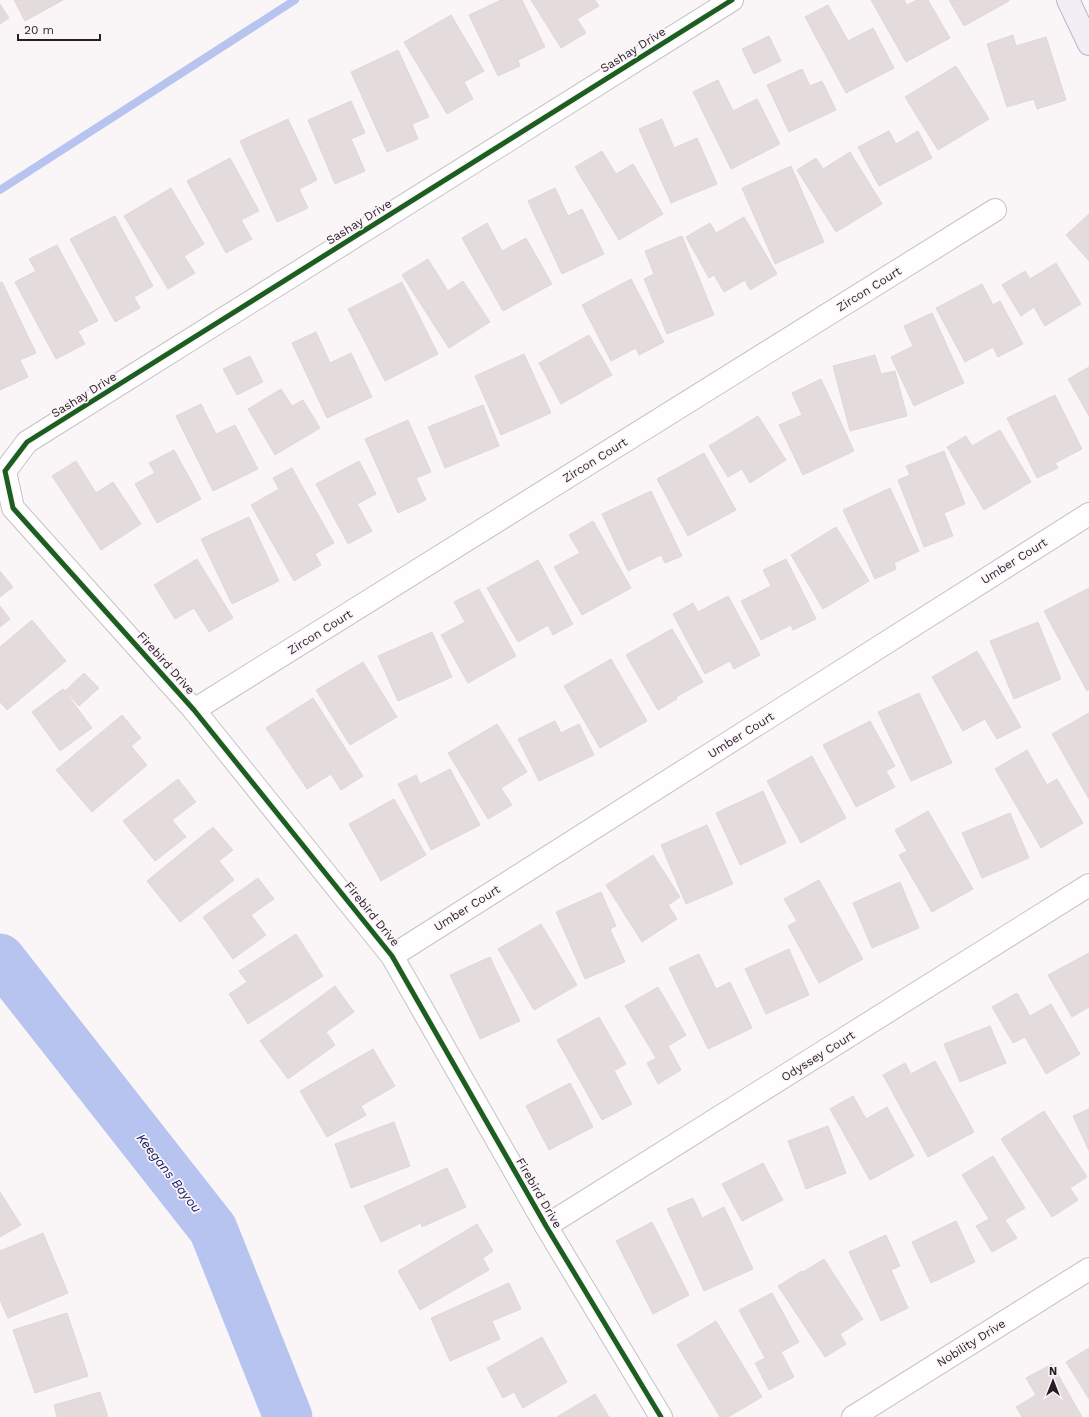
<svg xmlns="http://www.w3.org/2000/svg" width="1089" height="1417" font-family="'Work Sans',sans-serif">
	<rect width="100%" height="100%" fill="#faf6f8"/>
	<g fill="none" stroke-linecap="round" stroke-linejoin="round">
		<polyline stroke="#b8c4f0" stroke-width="8" points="0,190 295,0"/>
		<polyline stroke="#b8c4f0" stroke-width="49" points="0,958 213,1229 288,1417"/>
	</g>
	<g fill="#e4dbdc" stroke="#e1d7d9">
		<polygon points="14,0 63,0 25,21"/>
		<polygon points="501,0 522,0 545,47 518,60 520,66 498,76 469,15"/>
		<polygon points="531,0 595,0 599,6 577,19 586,33 561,48"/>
		<polygon points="871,0 904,0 907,5 917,0 928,0 950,38 906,62"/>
		<polygon points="949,0 1009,0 1009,1 964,26"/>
		<polygon points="0,4 9,18 0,24"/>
		<polygon points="828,5 848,41 873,28 894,68 846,93 805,17"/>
		<polygon points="451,15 484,71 464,82 473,99 447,114 404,42"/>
		<polygon points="1013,35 1016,46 1046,37 1066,100 1037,109 1034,99 1007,107 987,44"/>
		<polygon points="769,36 781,61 754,74 742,49"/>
		<polygon points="398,50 429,117 412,124 418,139 387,152 351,72"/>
		<polygon points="956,66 989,119 938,150 905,97"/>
		<polygon points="802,69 810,86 822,81 836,110 789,132 767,85"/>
		<polygon points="718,80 733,111 757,99 780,144 731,169 693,92"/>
		<polygon points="351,101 365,133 351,139 365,171 335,184 308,120"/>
		<polygon points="288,119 317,180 299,189 308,208 277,222 240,141"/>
		<polygon points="662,119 674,148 697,138 717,184 671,203 639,129"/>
		<polygon points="889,131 896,144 918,131 932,158 879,186 858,147"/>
		<polygon points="602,151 616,174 633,164 663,214 619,240 575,167"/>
		<polygon points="850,152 882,204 836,232 797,170 816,158 823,169"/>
		<polygon points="230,158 259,211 241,220 252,239 226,253 187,181"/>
		<polygon points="791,166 824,242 775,264 742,188"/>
		<polygon points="171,188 204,244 184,256 195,273 168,289 124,216"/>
		<polygon points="555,188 568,216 582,209 604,254 562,274 528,201"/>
		<polygon points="1089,214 1089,261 1066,235"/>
		<polygon points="115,216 153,286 134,297 140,308 115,322 70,239"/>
		<polygon points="744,217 777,274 750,290 745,280 724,292 714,275 709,278 686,237 710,223 716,233"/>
		<polygon points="487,223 502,251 526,238 552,284 503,311 462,238"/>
		<polygon points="682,236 714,315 667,334 644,279 654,274 645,251"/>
		<polygon points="57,245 98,321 78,331 85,344 56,359 15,282 36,271 29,259"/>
		<polygon points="428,259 448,291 463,281 490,322 449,348 402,275"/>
		<polygon points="1056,263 1081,304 1045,326 1034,307 1021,316 1002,285 1025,271 1030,279"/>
		<polygon points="631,279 664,342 639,355 636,348 611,361 582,305"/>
		<polygon points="2,282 36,353 20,360 28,377 0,390 0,283"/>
		<polygon points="402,282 438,354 385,381 348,309"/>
		<polygon points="982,284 993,305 1000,301 1023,344 998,357 993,347 965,362 936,308"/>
		<polygon points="932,313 964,383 914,406 891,357 913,346 904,326"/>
		<polygon points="316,332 330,363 351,353 372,397 327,418 292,343"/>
		<polygon points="589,335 612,375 561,404 539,363"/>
		<polygon points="524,354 551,413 501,435 475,376"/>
		<polygon points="875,355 881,374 895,371 907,416 850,431 833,366"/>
		<polygon points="250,356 263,382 237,395 223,369"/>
		<polygon points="1089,367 1089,416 1068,379"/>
		<polygon points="821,379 854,451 803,475 779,425 802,415 792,393"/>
		<polygon points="281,389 292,406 303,400 320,428 275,455 248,409"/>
		<polygon points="1055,395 1082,449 1055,463 1058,468 1037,478 1007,418"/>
		<polygon points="201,404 216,434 235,425 258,469 213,491 176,416"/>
		<polygon points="483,405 499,446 445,468 428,427"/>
		<polygon points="758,416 786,460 750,483 742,469 728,477 709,446"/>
		<polygon points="408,420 431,472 416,478 426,500 398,513 365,439"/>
		<polygon points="1000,430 1031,482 984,510 947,447 966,436 972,446"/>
		<polygon points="174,450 201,499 157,523 135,484 155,473 149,463"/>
		<polygon points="944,451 965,504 944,513 953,536 924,547 898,480 910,475 906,466"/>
		<polygon points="704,453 736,510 688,536 657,479"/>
		<polygon points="76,461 96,493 113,482 141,524 101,550 52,476"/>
		<polygon points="359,461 376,494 357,504 372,531 348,544 316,484"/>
		<polygon points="292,468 334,543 315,554 321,565 294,581 251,505 279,489 273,478"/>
		<polygon points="890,488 919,551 894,563 896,569 875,579 843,510"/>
		<polygon points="651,491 682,556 665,563 661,555 628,571 602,514"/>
		<polygon points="249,517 279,581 232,604 201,539"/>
		<polygon points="593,521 631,588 582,615 554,567 580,553 569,535"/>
		<polygon points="836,527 869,581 823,609 791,555"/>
		<polygon points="197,559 233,618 209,632 194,608 175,619 154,585"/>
		<polygon points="786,559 816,619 793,630 791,625 761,640 741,601 771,586 763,570"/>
		<polygon points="538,560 573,624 553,635 548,625 518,642 487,588"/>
		<polygon points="0,571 13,587 0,597"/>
		<polygon points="1089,588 1089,689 1087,691 1044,611"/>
		<polygon points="479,589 516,656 468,683 441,635 465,622 454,602"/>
		<polygon points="728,596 760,655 734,669 730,661 705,674 673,614 693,603 698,612"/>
		<polygon points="0,606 10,619 0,627"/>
		<polygon points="32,620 66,661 7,710 0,702 0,647"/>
		<polygon points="1038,622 1061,679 1014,699 990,641"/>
		<polygon points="672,629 703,682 676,697 677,699 658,710 626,655"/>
		<polygon points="432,632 452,677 398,701 378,656"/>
		<polygon points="977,651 1021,727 997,739 985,719 963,731 932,677"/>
		<polygon points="611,659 647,721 600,748 564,686"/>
		<polygon points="363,662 397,717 350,745 316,690"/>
		<polygon points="84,673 99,688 79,706 65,691"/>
		<polygon points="63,689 92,728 60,751 32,712"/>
		<polygon points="919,693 952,763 911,781 878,712"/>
		<polygon points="313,698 363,776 341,790 331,774 307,789 266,728"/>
		<polygon points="1089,713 1089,799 1052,734"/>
		<polygon points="122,715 141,738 131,746 147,765 92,812 56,770"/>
		<polygon points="555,721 561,733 579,724 594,755 539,781 518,739"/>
		<polygon points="870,721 895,766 886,771 895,787 856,807 823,745"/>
		<polygon points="497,724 527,772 501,788 512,805 488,819 448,753"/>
		<polygon points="1027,750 1047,785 1057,779 1083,823 1041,848 995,769"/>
		<polygon points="812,756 846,818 801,843 767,781"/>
		<polygon points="450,769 480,825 431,850 398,784 416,775 420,784"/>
		<polygon points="178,779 196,802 172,820 186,837 155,861 123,821"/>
		<polygon points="763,791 786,843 740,865 716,813"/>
		<polygon points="394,799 426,855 381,881 349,824"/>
		<polygon points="928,811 973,889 932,912 899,855 907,851 895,830"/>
		<polygon points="1010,813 1029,858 982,878 962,833"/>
		<polygon points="707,825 733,884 686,904 661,845"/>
		<polygon points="213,827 233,850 219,861 234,880 180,922 147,881"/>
		<polygon points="653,855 680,897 668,905 677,919 642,942 606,885"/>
		<polygon points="258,878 274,899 251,915 266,935 233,959 203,917"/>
		<polygon points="819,880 863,959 819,983 788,926 797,921 784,899"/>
		<polygon points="900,882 919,928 872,948 853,903"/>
		<polygon points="601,892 616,926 610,929 625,962 585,979 556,912"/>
		<polygon points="541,924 577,985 534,1010 498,949"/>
		<polygon points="296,934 323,976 248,1024 229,994 247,982 239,971"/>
		<polygon points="789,949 809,995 766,1014 745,969"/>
		<polygon points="1089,953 1089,1007 1072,1017 1048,975"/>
		<polygon points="699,954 716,989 730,982 752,1028 708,1049 669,968"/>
		<polygon points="490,957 520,1021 480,1039 450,975"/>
		<polygon points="335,986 354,1012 326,1032 335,1045 288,1079 260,1041"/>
		<polygon points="658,987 686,1035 668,1046 681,1070 658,1084 647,1063 656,1058 625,1006"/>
		<polygon points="1017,993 1030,1016 1051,1004 1080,1054 1046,1074 1025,1037 1013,1043 992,1007"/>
		<polygon points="599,1017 626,1064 614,1071 632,1104 602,1120 557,1040"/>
		<polygon points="990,1026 1006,1063 960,1082 944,1044"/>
		<polygon points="373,1049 395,1086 361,1106 366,1115 327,1137 300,1091"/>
		<polygon points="935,1061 974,1132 928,1157 883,1075 905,1063 911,1074"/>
		<polygon points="570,1083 593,1127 549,1150 526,1106"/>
		<polygon points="853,1096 866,1119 887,1107 914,1156 870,1180 830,1109"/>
		<polygon points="1089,1109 1089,1151 1073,1116"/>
		<polygon points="1044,1111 1087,1177 1070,1188 1078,1200 1052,1217 1001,1139"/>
		<polygon points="394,1122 410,1166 351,1188 335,1144"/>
		<polygon points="828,1126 846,1173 806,1189 788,1141"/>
		<polygon points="993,1156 1025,1208 1005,1220 1017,1238 992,1252 976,1226 989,1219 962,1175"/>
		<polygon points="763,1163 783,1200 742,1221 722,1184"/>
		<polygon points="447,1168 466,1207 422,1227 421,1223 381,1242 364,1206"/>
		<polygon points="0,1192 21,1225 0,1237"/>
		<polygon points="693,1198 702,1218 724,1207 753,1269 704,1291 667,1209"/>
		<polygon points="956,1221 975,1262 931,1283 912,1242"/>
		<polygon points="652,1222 689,1295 653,1314 616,1241"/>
		<polygon points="477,1224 493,1251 483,1258 489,1270 420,1310 398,1271"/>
		<polygon points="43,1233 68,1293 8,1318 0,1300 0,1251"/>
		<polygon points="886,1235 900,1266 891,1270 908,1308 881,1321 849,1252"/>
		<polygon points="824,1259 863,1319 840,1334 846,1344 825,1357 778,1286 802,1271 803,1272"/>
		<polygon points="509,1283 521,1309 492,1321 500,1339 450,1361 431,1318"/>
		<polygon points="772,1293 799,1342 781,1352 794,1377 769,1390 755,1363 765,1358 739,1310"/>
		<polygon points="67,1313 88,1376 35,1393 13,1330"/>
		<polygon points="716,1321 762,1397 728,1417 720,1417 677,1345"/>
		<polygon points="542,1337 567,1382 523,1408 514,1392 503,1398 487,1368"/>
		<polygon points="1089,1348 1089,1399 1066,1362"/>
		<polygon points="1052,1364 1082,1417 1022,1417 1016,1407 1036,1395 1026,1378"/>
		<polygon points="100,1392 108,1417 57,1417 54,1405"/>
		<polygon points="595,1394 609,1417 557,1417"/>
	</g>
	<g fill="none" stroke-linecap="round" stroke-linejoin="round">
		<defs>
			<g id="minor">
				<polyline points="194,710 995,210"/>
				<polyline points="392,956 1089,514"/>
				<polyline points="546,1226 1089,885"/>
				<polyline points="661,1417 546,1226 392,956 194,710 13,508 5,471 27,442 732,0"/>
				<polyline points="853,1417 1089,1269"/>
			</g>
			<polyline id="major" points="1068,0 1089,44"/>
		</defs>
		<use href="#minor" stroke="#c7c0c4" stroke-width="24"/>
		<use href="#major" stroke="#beb5c4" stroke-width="24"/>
		<use href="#minor" stroke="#fefefe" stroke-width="22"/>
		<use href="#major" stroke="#f2eef6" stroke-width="22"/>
		<defs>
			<polyline id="cycleway" points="661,1417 546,1226 392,956 194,710 13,508 5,471 27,442 732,0"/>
		</defs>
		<use href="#cycleway" stroke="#fbf5f9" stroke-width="8"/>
		<use href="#cycleway" stroke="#1b5e20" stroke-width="5"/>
	</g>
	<g text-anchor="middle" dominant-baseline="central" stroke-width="3.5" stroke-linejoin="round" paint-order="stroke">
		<g font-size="12" fill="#291d25" stroke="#fbf5f9">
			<text transform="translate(633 50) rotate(-32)">Sashay Drive</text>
			<text transform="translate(359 222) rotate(-32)">Sashay Drive</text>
			<text transform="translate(869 289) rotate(-32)">Zircon Court</text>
			<text transform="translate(84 395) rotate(-32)">Sashay Drive</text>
			<text transform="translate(595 460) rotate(-32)">Zircon Court</text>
			<text transform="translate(1014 561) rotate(-32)">Umber Court</text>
			<text transform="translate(320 632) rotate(-32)">Zircon Court</text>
			<text transform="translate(166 663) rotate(48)">Firebird Drive</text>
			<text transform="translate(741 735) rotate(-32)">Umber Court</text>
			<text transform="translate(467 908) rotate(-32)">Umber Court</text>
			<text transform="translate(372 914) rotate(51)">Firebird Drive</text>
			<text transform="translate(818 1056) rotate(-32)">Odyssey Court</text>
			<text transform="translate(539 1193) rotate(60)">Firebird Drive</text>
			<text transform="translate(971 1343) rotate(-32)">Nobility Drive</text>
		</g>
		<g font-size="13" font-style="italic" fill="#162066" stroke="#fbf5f9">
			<text transform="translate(169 1173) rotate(52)">Keegans Bayou</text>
		</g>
	</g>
	<g transform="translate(1053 1381)" stroke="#fbf5f9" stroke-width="3" paint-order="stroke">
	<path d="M0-3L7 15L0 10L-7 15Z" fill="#291d25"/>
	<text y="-6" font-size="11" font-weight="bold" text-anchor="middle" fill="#291d25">N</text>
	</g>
	<path d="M18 34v6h82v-6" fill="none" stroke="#291d25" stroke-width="2"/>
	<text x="24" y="34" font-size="12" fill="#291d25" stroke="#fbf5f9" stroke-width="3" paint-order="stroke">20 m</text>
</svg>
